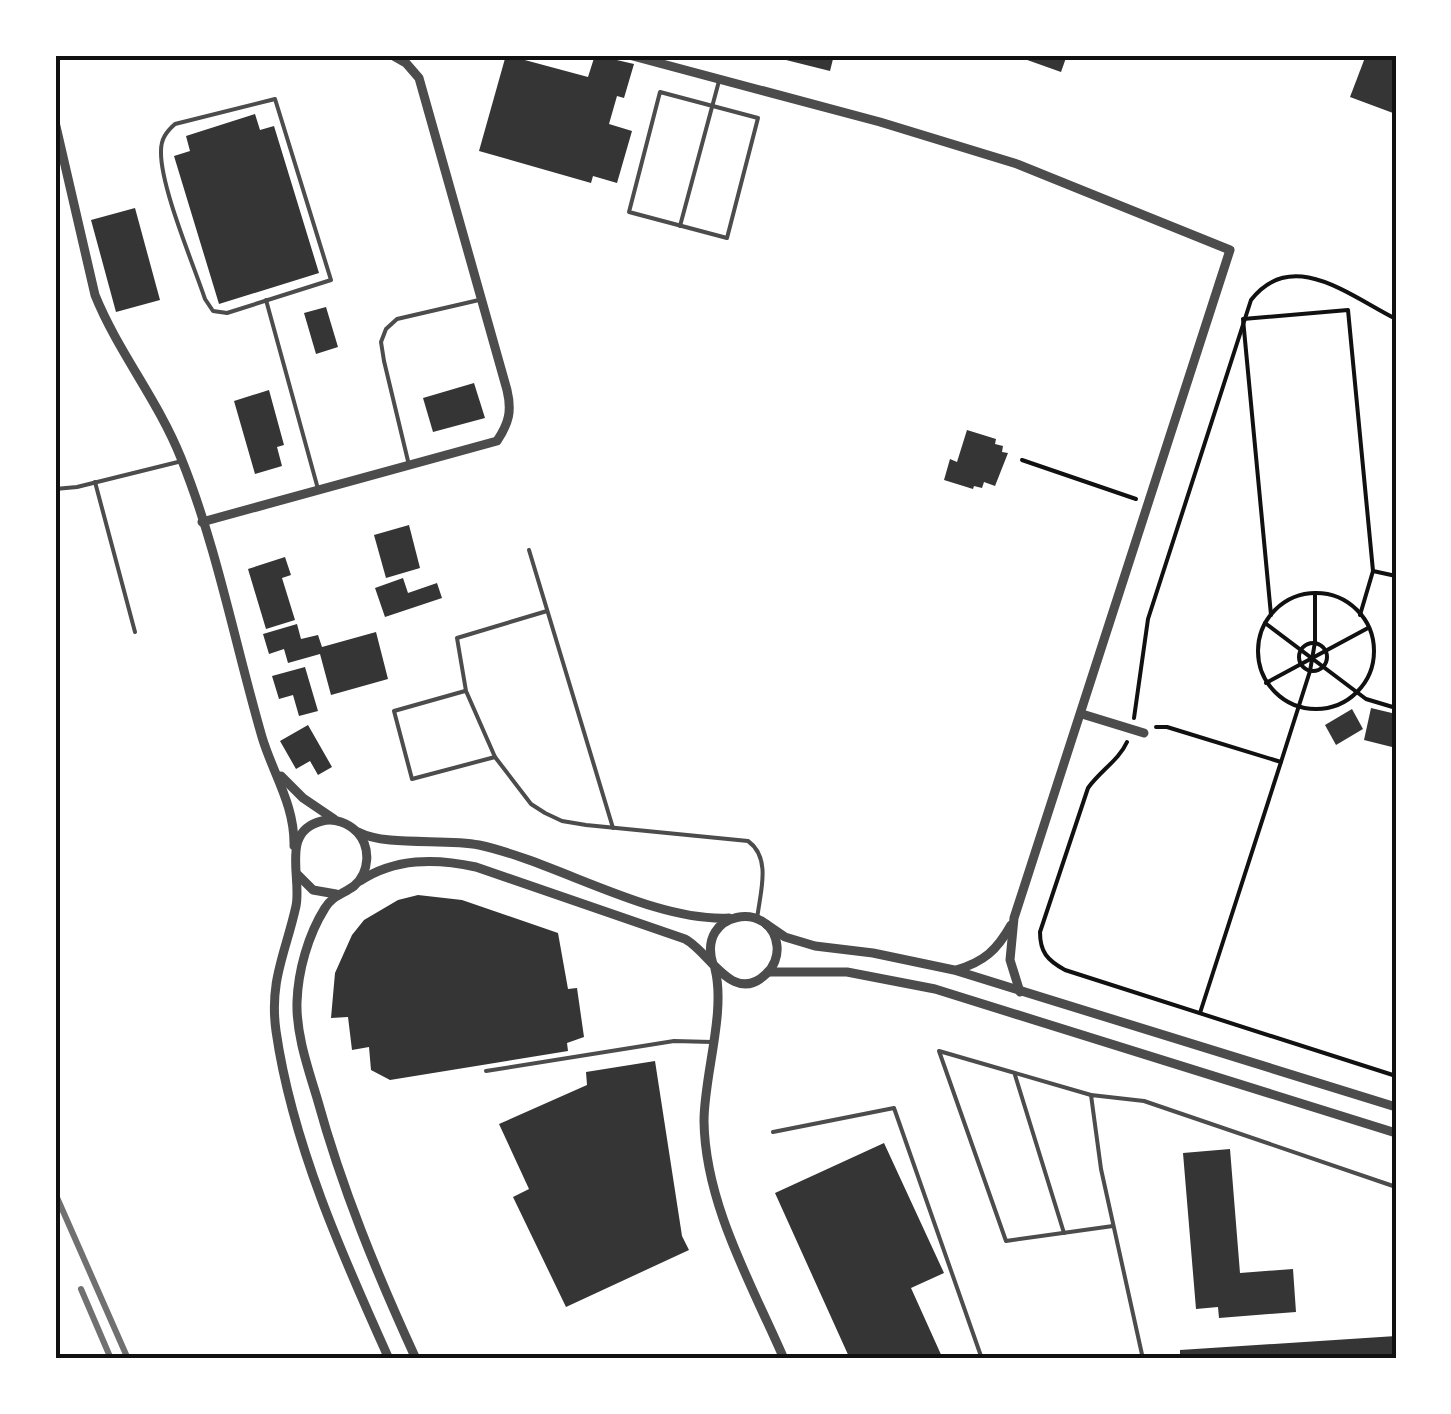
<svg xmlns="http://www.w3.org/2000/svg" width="1451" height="1414" font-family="Arial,sans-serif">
	<rect width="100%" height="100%" fill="#fff"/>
	<g fill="#353535">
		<polygon points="506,55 588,77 595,55 634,64 624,98 617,96 609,124 632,131 617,183 593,176 591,183 479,151"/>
		<polygon points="766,55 834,55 830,71"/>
		<polygon points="1013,55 1067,55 1061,72"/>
		<polygon points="1366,55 1396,55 1393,113 1350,97"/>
		<polygon points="255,114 260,130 274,126 319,273 219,304 174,156 190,151 186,136"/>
		<polygon points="135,208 160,300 116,312 91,220"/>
		<polygon points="326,307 338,347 316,354 304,313"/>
		<polygon points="474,383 485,418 433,432 423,398"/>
		<polygon points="269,390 284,445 277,447 282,466 255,474 234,401"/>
		<polygon points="967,430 996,439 995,444 1003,446 1002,452 1008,453 995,486 984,482 982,488 974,486 973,489 944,480 950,459 957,462"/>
		<polygon points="409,525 420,568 386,578 374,535"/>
		<polygon points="285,557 291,575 282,578 295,620 266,629 248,569"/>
		<polygon points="403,578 408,593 437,583 442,598 385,617 375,588"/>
		<polygon points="297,624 301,639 318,635 322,647 376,632 388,679 331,695 320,654 288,663 284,649 269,654 263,634"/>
		<polygon points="305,667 318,711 299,716 293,695 279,699 272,676"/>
		<polygon points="1371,708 1396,714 1396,748 1364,740"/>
		<polygon points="1352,709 1363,729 1336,745 1325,725"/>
		<polygon points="308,725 332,767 318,775 310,761 296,769 280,741"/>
		<polygon points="418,895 462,900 558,933 568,989 577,988 584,1037 567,1043 568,1051 390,1080 371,1070 369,1047 352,1050 348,1017 331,1018 335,973 352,935 364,920 398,900"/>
		<polygon points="655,1061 682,1236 689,1250 566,1307 513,1197 529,1189 499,1124 587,1085 586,1072"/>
		<polygon points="884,1143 944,1273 911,1288 943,1359 850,1359 775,1193"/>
		<polygon points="1230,1149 1240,1273 1293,1269 1296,1312 1219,1318 1218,1307 1196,1309 1183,1153"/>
		<polygon points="1396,1336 1396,1359 1180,1359 1180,1350"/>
	</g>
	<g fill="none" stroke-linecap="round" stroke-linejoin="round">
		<g stroke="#111" stroke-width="4">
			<polyline points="1022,460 1136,499"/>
			<polyline points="1373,571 1396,576"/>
			<circle cx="1316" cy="651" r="58"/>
			<polyline points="1271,615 1243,319 1348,310 1373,571 1360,615"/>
			<polyline points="1265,623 1366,699 1396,708"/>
			<circle cx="1313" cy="657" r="14"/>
			<polyline points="1266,683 1368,628"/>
			<path d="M1134,718L1148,619L1251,300C1292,247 1350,296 1396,319"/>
			<polyline points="1156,727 1167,727 1281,762 1200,1013"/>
			<path d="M1127,742C1119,760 1100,771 1088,788L1040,932C1040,952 1047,960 1065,970L1396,1076"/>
			<polyline points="1281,762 1310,671 1315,642 1315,593"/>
		</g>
		<g stroke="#4c4c4c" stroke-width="4">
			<polygon points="660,92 758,118 727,238 629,212"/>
			<path d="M275,99L331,280L227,313L213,311L205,299C193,263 160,186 161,151C161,139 166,132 175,124Z"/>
			<polyline points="680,226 719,81"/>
			<polyline points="266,300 318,489"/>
			<polyline points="408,461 384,361 381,342 386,329 397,319 479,300"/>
			<polyline points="95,482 135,632"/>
			<polyline points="55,489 77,487 182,461"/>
			<polyline points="529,550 613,828"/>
			<path d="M547,611L457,638L466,691L495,757L531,804L545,813L562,821L586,825L748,841C772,858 760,893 757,919"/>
			<polyline points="465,691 394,711 412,779 495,757"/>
			<polyline points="486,1071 674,1041 712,1042"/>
			<polyline points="1015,1075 1064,1233"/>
			<polyline points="1091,1095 939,1051 1006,1241 1113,1226"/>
			<polyline points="773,1132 894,1108 982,1359"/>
			<polyline points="1143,1359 1101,1169 1091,1095 1144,1101 1396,1187"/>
		</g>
		<g stroke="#4c4c4c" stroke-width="9">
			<polyline points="629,55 880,122 1017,164 1230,250 1014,918 1010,960 1020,992"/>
			<path d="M55,122L95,295C118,352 158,400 181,458C217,547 235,644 262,737C273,774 295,805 294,846"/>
			<path d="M202,522L497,441C509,423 512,411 507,390L419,78L406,63L392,55"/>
			<polyline points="1082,714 1144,733"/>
			<polyline points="281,776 303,798 334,819"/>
			<path d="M358,832C387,847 444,838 479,845C557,862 652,922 729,918"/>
			<polyline points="298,875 313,890 336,894"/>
			<path d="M360,881C395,858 435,858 476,867L685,939C710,952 733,1006 766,974C774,967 778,956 777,946C772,899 696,911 713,964"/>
			<polyline points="766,924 785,937 815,946 873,953 954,970 1396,1107"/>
			<path d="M715,969C726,1012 704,1076 704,1121C705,1204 752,1285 784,1359"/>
			<path d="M956,970C984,962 997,950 1011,925"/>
			<polyline points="769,972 847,972 935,989 1396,1133"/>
			<path d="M389,1359C343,1257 292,1143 276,1031C269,980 286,952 296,906C302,877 280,831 322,821C335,818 348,823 357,832C371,847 370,872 354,886C343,894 332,896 325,908C308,935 298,971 297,1002C296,1034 308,1068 317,1098C342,1189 377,1274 416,1359"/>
		</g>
		<g stroke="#707070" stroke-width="6">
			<polyline points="55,1193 128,1359"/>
			<polyline points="81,1289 111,1359"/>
		</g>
	</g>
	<rect width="1451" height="1414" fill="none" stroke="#ffffff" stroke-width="115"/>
	<rect x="58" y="58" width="1336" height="1298" fill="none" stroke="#111" stroke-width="4"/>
</svg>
